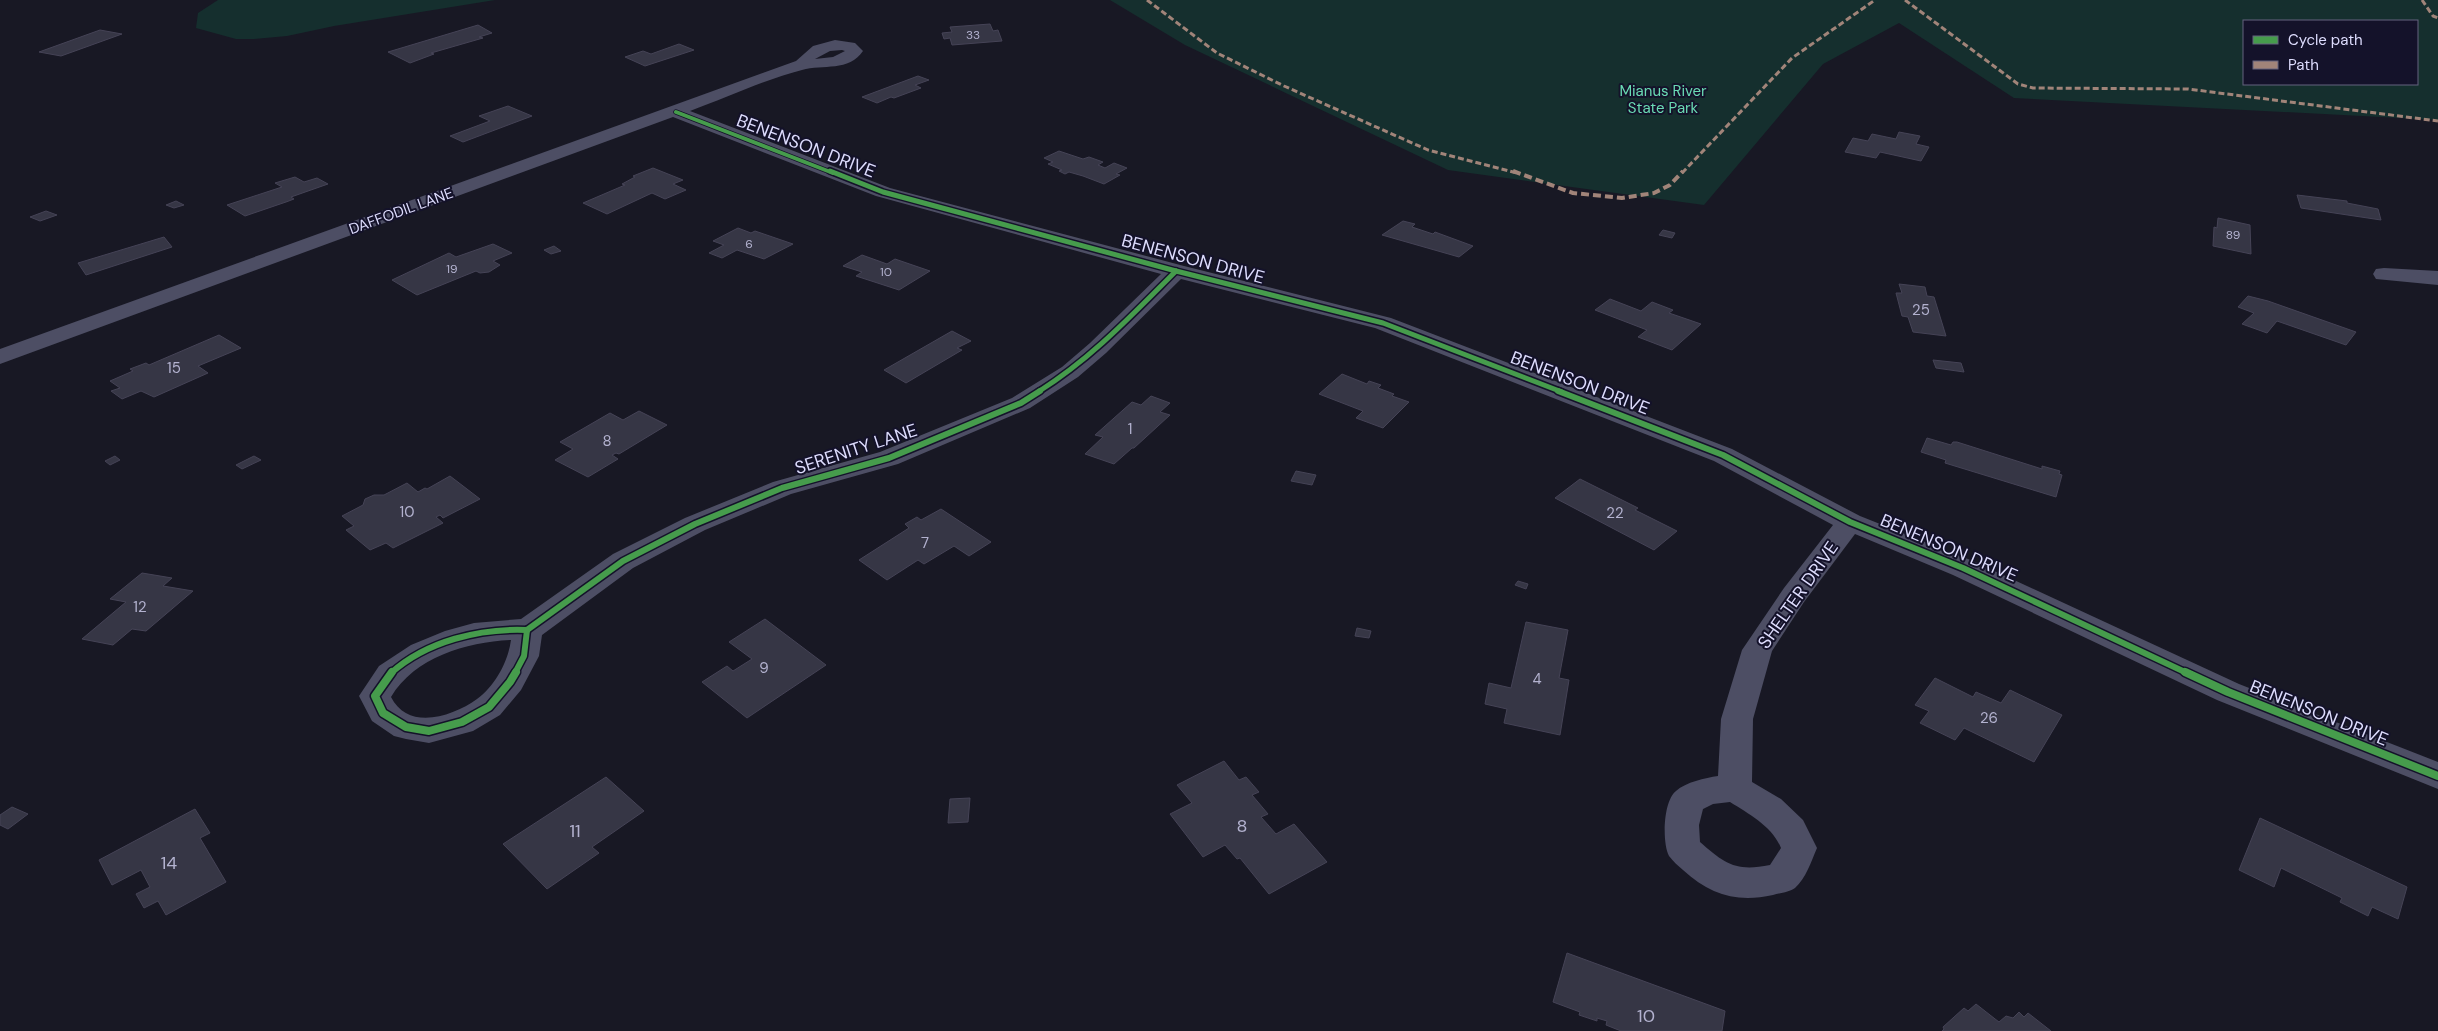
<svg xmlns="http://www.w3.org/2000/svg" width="2438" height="1031" font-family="'DM Sans',sans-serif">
	<rect width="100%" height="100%" fill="#181824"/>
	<g fill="#152f2e" fill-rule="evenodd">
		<polygon points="218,0 495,0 334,26 287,36 254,39 236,39 196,28 198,13"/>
		<path d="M1110,0H2438V120L2014,98L1899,23L1823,64L1704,205L1448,170L1185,45ZM2417,21V84H2244V21Z"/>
	</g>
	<g fill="#363645" stroke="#454356">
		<polygon points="990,24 993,31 998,30 1002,41 952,45 950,38 944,39 942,33 952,32 950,27"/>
		<polygon points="478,25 492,33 479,37 483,38 431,53 434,54 410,63 388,52"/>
		<polygon points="100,30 122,34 61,56 39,52"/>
		<polygon points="679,44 694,50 645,66 625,57 643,51 651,54"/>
		<polygon points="918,76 929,80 915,85 921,88 894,98 891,97 877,103 862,97"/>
		<polygon points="508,106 532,116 463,142 450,136 490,121 479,116"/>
		<polygon points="1899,132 1920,136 1916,144 1929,147 1921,161 1880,152 1876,158 1845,152 1853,138 1868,141 1872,134 1896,139"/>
		<polygon points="1059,151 1083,159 1089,157 1103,162 1098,165 1105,168 1114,163 1127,168 1116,174 1120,175 1104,184 1083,176 1069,172 1065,174 1059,171 1062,170 1048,164 1053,162 1044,158"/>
		<polygon points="653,168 683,180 673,184 686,190 665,199 652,193 607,214 583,203 625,185 622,184 635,177 633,176"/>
		<polygon points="295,177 304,182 317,178 328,184 291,197 294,199 286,202 245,216 227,205 282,187 275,183"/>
		<polygon points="2297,195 2347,201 2347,203 2378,209 2381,220 2301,208"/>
		<polygon points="176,201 184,205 174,208 166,205"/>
		<polygon points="46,211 57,215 40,221 30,217"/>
		<polygon points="2218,218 2250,225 2251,254 2213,246 2214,227 2217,228"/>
		<polygon points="1403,221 1415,224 1412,227 1433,234 1435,232 1473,246 1459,257 1382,235"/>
		<polygon points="738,228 751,233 755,231 793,244 764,259 737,250 722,258 709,253 724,245 713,241"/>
		<polygon points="1663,230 1675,233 1672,238 1659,235"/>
		<polygon points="164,237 172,247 86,275 78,263"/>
		<polygon points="493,244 512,253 493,261 500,265 489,272 480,273 476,271 417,295 392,280 449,253 456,257"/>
		<polygon points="554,246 561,251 551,254 544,250"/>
		<polygon points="862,255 887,264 895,259 930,271 899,290 856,276 862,272 843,266"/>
		<polygon points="1899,284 1925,287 1927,296 1934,297 1946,336 1913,332 1908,317 1902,316 1896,293 1902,293"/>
		<polygon points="2248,296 2268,301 2356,332 2346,345 2277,321 2267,333 2242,324 2254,313 2238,307"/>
		<polygon points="1610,299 1641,311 1652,302 1673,310 1669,313 1701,324 1672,350 1638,337 1647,330 1595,310"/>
		<polygon points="952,331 971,341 957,348 962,350 906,383 884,370"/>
		<polygon points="219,335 241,348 198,366 208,373 154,397 141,391 122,399 111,391 120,388 110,381 133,371 130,369 146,363 149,365"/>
		<polygon points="1933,360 1961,363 1964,372 1936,368"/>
		<polygon points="1342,374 1367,384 1369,381 1381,385 1378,388 1394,394 1392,396 1409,402 1383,428 1356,418 1363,411 1319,394"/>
		<polygon points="1151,396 1170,403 1160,412 1170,415 1134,448 1132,448 1114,464 1085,454 1103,437 1095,435 1132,402 1141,405"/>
		<polygon points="639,411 667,425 619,454 616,453 612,455 618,459 588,477 555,460 573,449 560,442 610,413 623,420"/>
		<polygon points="1927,438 1951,445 1953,442 1957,442 2042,469 2042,466 2060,471 2059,474 2062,475 2056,497 1945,463 1946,460 1921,452"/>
		<polygon points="115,456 120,460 110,465 105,461"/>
		<polygon points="254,456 261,460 242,469 236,465"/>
		<polygon points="1296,471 1316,475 1312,485 1291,481"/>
		<polygon points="450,476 480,499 443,518 440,515 436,517 443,523 393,548 386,543 370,550 346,530 354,526 342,516 363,505 365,499 374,495 384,495 407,483 418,492 425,488 427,489"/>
		<polygon points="1580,479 1638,508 1635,510 1677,531 1654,550 1555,498"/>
		<polygon points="941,509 991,542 969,556 954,546 924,564 918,560 887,580 859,560 909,528 905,524 917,517 921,520"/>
		<polygon points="142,573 172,578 163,586 193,591 146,631 132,629 113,645 82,639 126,602 110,599"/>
		<polygon points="1518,581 1528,584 1526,589 1515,585"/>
		<polygon points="765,619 826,665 747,718 702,682 727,666 733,671 752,659 729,642"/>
		<polygon points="1526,622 1568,630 1559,678 1569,680 1560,735 1504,723 1507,709 1485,704 1489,683 1511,688"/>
		<polygon points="1357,628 1371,631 1369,638 1355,636"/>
		<polygon points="1935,678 1973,697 1976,692 2001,703 2010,690 2062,715 2034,762 1964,728 1955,740 1920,723 1929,711 1915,705"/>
		<polygon points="1224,761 1239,780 1246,777 1259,792 1252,795 1268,814 1261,817 1276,834 1294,824 1327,862 1269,894 1240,858 1237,859 1225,845 1203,857 1170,814 1192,803 1177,785"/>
		<polygon points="606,777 644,811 592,847 599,853 547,889 503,844"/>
		<polygon points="970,798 968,822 948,823 950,799"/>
		<polygon points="12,807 28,814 8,829 0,825 0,815"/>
		<polygon points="195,809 210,833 200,838 226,882 166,915 158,901 144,908 136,894 150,887 141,870 112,885 99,860"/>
		<polygon points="2260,818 2407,887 2398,919 2372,907 2368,916 2340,902 2342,898 2281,868 2274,887 2239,870"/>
		<polygon points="1567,953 1725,1011 1722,1031 1621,1031 1606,1025 1607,1021 1597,1018 1597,1021 1579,1015 1580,1012 1553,1002"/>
		<polygon points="1976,1004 1999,1022 2006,1016 2013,1018 2019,1012 2024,1017 2028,1013 2051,1031 1942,1031 1944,1029 1943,1027 1964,1008 1968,1011"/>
	</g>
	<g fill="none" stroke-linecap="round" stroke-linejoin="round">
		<g fill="#4d4e64" fill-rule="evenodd">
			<path d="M835,40L855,43L863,51C849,72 823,64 802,70C766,79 726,98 690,111L890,188L1184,266L1391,318L1732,449L1860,516L1973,561L2239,684L2438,762V789L2217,700L1953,575L1855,534L1804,602L1772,651L1753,719L1752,782L1781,799L1803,820L1817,848C1811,862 1806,878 1795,888C1790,892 1780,893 1773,895C1737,903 1710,895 1683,870C1678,866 1673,861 1669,856C1662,843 1663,801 1676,791C1686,782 1705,778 1718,776L1721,719L1742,650L1784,588L1833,525L1714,461L1375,328L1181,279L1106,353L1078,377L1030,408L898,464L791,494L705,530L633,568L542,635L539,656L521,690L500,715L473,731L429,743L406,739L394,736L372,721L359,696L379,666L411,645L445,631L474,623L521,619L613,554L685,518L773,482L880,452L1012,398L1062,367L1090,343L1161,274L876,196L673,117L0,364V349L796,61L813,46ZM842,50L845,51L833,57L815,59L830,51ZM511,640C508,662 495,686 477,699C452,717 408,731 391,697C415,657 467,642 511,640ZM1730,802C1749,814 1772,826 1781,848L1770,865C1736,872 1725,864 1700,842L1699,825L1703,809L1713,804Z"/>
			<polygon points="2384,268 2438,271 2438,285 2376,279 2373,274 2376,269"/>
		</g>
		<g stroke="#a18479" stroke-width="3" stroke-dasharray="6 3" stroke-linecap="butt">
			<polyline points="1147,0 1217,53 1284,86 1428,150 1517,173"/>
			<polyline points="1905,0 2018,84 2033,88 2188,89 2438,121"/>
			<polyline points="2422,0 2433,16 2438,18"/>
			<polyline points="1682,173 1792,58 1875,0"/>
		</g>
		<polyline stroke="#a18479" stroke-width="4" stroke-dasharray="8 4" stroke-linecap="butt" points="1513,171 1573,193 1622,198 1654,193 1670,185 1683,171"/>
		<defs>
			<polyline id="cycleway-far3" points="676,112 833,173"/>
			<g id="cycleway-far2">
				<polyline points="830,171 883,192 1176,271 1383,323 1562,392"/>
				<path d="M1038,392C1092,358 1131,316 1176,271"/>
			</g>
			<g id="cycleway-far1">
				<polyline points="1558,391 1723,455 1850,522 1963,568 2187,673"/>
				<polyline points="527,630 623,561 695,524 782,488 889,458 1021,403 1040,391"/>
				<path d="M391,673C427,641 480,628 527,630"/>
				<polyline points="515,673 524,656 527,630"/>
			</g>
			<g id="cycleway">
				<polyline points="392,672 375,696 383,713 406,727 429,731 462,722 489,707 510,682 516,672"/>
				<polyline points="2185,672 2228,692 2438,776"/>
			</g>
		</defs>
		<use href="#cycleway-far3" stroke="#14122a" stroke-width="5.5"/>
		<use href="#cycleway-far2" stroke="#14122a" stroke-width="8"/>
		<use href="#cycleway-far1" stroke="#14122a" stroke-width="9"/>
		<use href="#cycleway" stroke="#14122a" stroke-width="11"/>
		<use href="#cycleway-far3" stroke="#469c4c" stroke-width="4"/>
		<use href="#cycleway-far2" stroke="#469c4c" stroke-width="5"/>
		<use href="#cycleway-far1" stroke="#469c4c" stroke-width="6"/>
		<use href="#cycleway" stroke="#469c4c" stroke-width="8"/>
	</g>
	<g text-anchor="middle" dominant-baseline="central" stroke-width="4" stroke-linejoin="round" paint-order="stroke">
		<g font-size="12" fill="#b3b2cf">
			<text x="973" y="35">33</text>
			<text x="2233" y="235">89</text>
			<text x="749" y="244">6</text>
			<text x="452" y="269">19</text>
			<text x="886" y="272">10</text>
		</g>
		<g font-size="15" fill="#6adbb4" stroke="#14122a">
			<text x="1663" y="91">Mianus River<tspan x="1663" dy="17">State Park</tspan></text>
		</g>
		<g font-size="15" fill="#dddcfd" stroke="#14122a">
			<text transform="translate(401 211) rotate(-20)">DAFFODIL LANE</text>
		</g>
		<g font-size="15" fill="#b3b2cf">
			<text x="1921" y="310">25</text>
			<text x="174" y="368">15</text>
			<text x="1130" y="429">1</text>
			<text x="607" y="441">8</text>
			<text x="407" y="512">10</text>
			<text x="1615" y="513">22</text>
			<text x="925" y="543">7</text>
			<text x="140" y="607">12</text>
			<text x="764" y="668">9</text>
			<text x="1537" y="679">4</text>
			<text x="1989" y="718">26</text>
		</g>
		<g font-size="18" fill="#dddcfd" stroke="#14122a">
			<text transform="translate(806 146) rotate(21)">BENENSON DRIVE</text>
			<text transform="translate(1193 259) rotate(15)">BENENSON DRIVE</text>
			<text transform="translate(1580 383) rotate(21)">BENENSON DRIVE</text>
			<text transform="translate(856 449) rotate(-18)">SERENITY LANE</text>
			<text transform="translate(1949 548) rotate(23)">BENENSON DRIVE</text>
			<text transform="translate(1798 595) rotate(-55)">SHELTER DRIVE</text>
			<text transform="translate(2319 713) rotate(22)">BENENSON DRIVE</text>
		</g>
		<g font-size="18" fill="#b3b2cf">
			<text x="1242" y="826">8</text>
			<text x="575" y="831">11</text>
			<text x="169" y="863">14</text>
			<text x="1646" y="1016">10</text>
		</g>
	</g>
	<rect x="2243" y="20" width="175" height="65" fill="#14122a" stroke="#64637e"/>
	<rect x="2253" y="36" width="25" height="8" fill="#469c4c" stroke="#64637e"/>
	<text x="2288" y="45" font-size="15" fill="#dddcfd">Cycle path</text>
	<rect x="2253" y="61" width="25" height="8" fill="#a18479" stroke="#64637e"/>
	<text x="2288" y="70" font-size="15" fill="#dddcfd">Path</text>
</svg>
